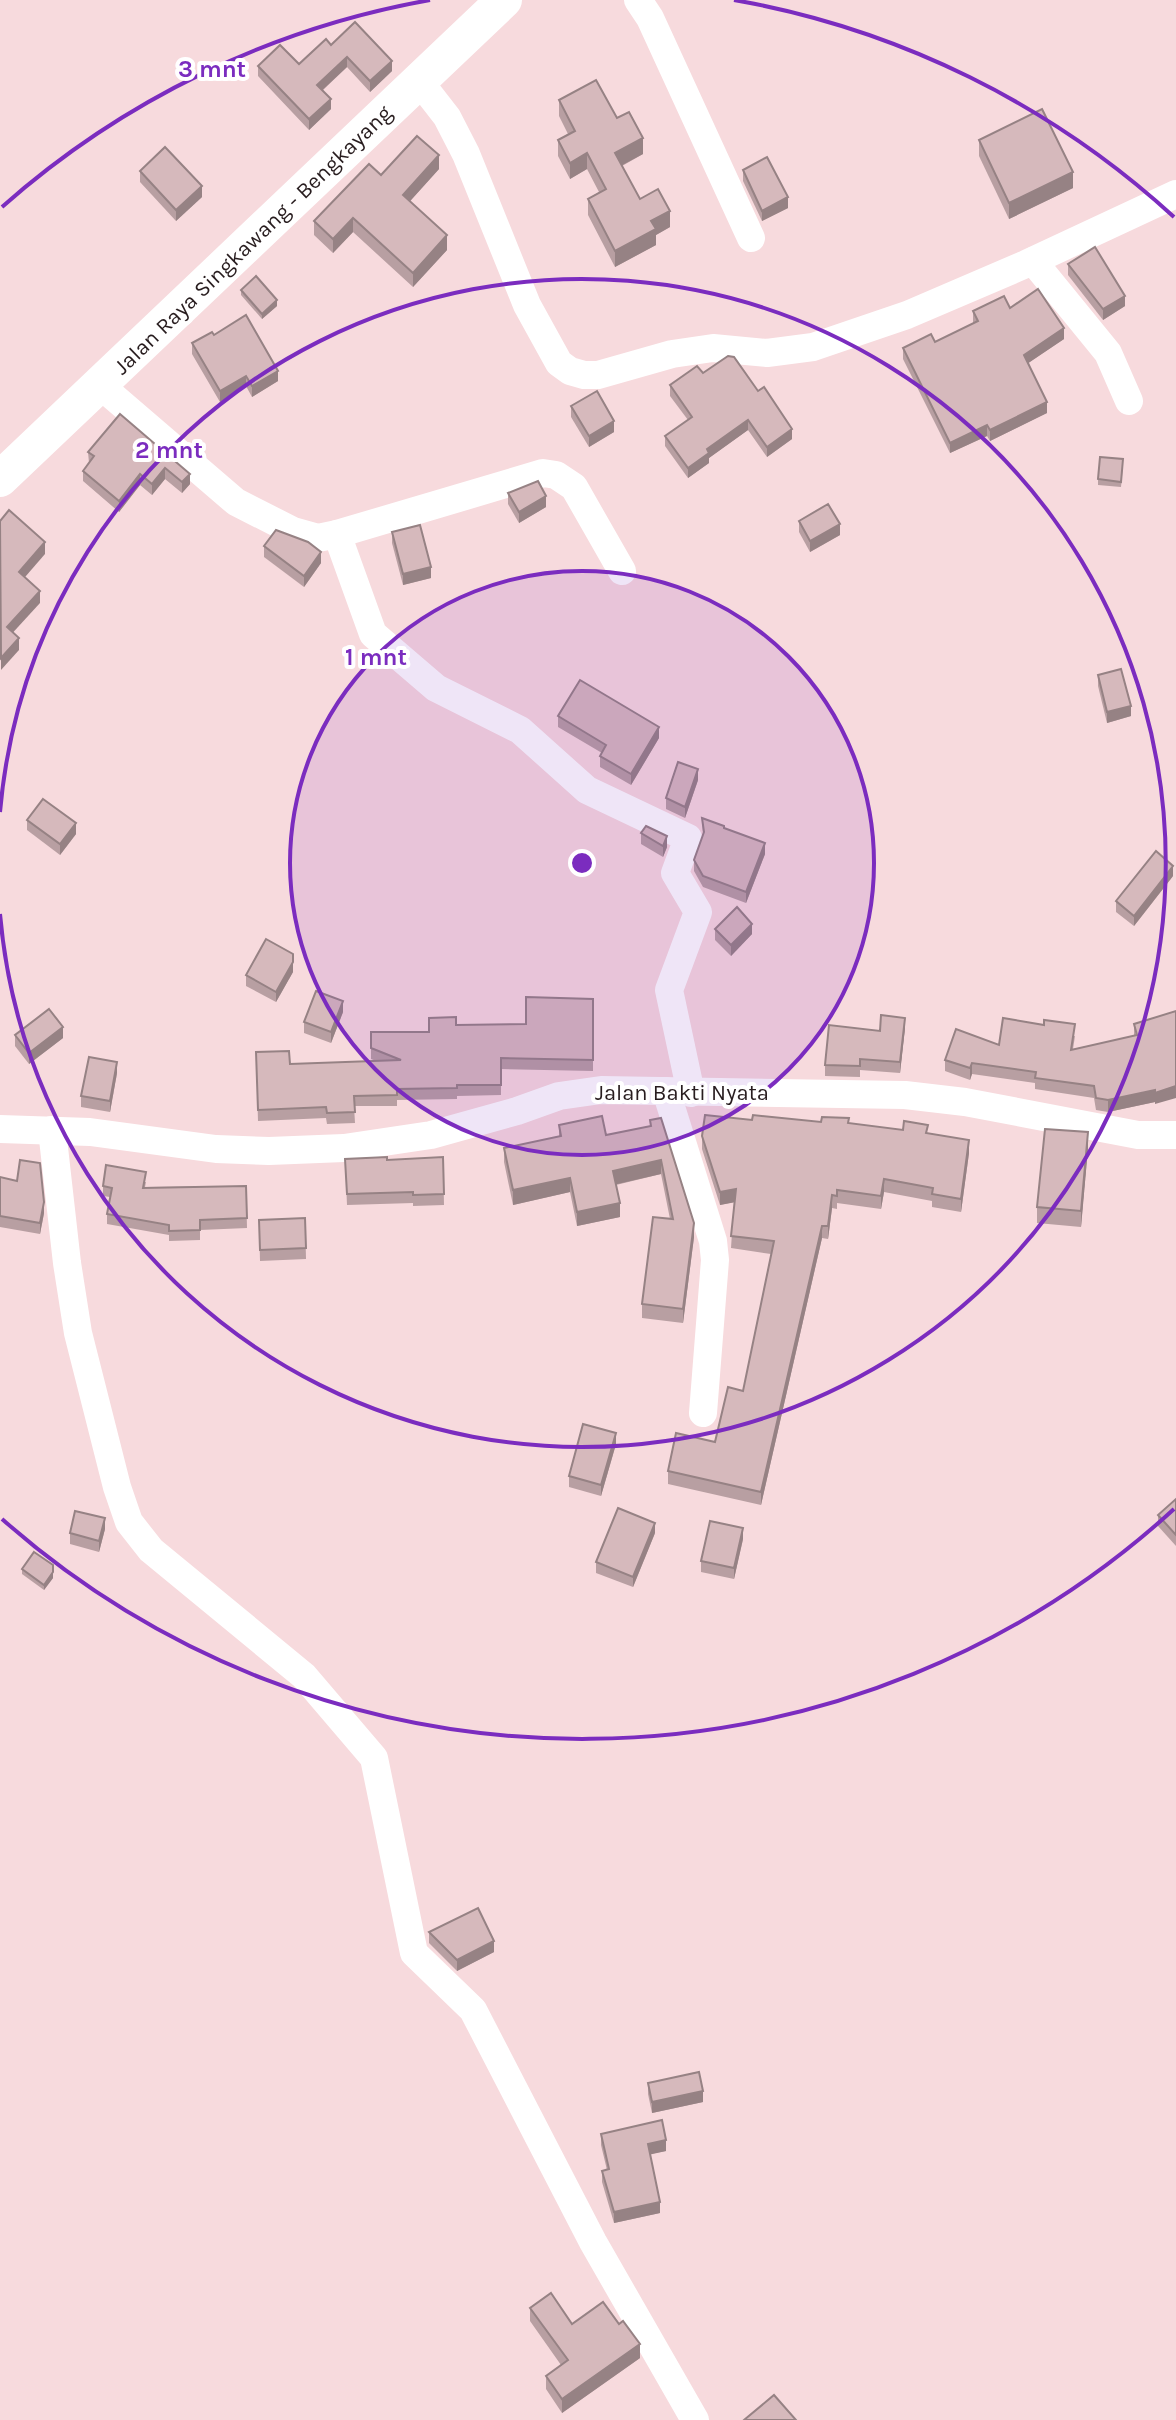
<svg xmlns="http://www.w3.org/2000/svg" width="1176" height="2420" font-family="Karla,sans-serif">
	<rect width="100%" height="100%" fill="#f7dadd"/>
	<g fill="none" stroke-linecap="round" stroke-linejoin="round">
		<g stroke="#fff" stroke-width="28">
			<polyline points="638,0 650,18 751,238"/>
			<polyline points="419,81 447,117 466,154 527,305 559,363 570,371 584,375 598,375 672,354 713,348 767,353 813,347 907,315 1026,264 1176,194"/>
			<polyline points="1033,261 1108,353 1129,401"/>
			<polyline points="101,386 236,502 293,531 318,538 337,534 543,473 556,475 574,487 622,571"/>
			<polyline points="337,534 373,634 436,688 520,730 587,790 688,838 675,873 698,912 669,990 691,1093"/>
			<polyline points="666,1091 713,1241 715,1260 703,1413"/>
			<polyline points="0,1129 90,1132 216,1149 269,1151 344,1148 431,1135 517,1111 559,1096 601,1090 905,1095 965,1102 1138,1135 1176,1135"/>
			<polyline points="52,1130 67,1263 78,1333 117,1487 129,1522 151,1550 304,1676 374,1758 414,1953 473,2010 593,2242 695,2420"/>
		</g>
		<polyline stroke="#fff" stroke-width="36" points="0,479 504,0"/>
	</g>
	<g fill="#b89fa2">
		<polygon points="331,45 392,71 370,92 347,67 323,90 331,109 309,130 258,76 258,66 299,64"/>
		<polygon points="559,100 617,118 643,154 622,166 640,199 670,227 656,235 656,245 615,267 588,215 588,199 599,192 587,169 570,179 558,156 558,140 568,134 559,116"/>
		<polygon points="979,140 1073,188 1009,219 979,156"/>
		<polygon points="439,169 410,201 447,250 413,287 353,232 333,253 314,235 314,221 381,175"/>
		<polygon points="743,170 788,208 762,221 743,181"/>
		<polygon points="140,171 202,197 176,221 140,182"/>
		<polygon points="1068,264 1125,306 1103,320 1068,275"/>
		<polygon points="241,290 277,306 262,319 241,295"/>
		<polygon points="1010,308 1064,339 1028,363 1047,413 990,441 987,436 950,453 903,359 903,348 935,342 973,324 973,311"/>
		<polygon points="214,335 278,381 252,397 246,386 220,402 192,354 192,343"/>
		<polygon points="703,373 792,439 767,457 748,430 709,458 709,463 688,478 665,446 665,436 688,420 670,396 670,385"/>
		<polygon points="571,406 614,432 589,447 571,417"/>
		<polygon points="120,414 190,484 182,493 165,479 152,495 140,485 119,512 83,481 83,471 89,463 88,452"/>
		<polygon points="1123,464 1121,487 1098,485 1098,479"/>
		<polygon points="508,493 546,507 519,523 508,504"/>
		<polygon points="799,521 840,535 810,552 799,532"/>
		<polygon points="392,532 431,578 403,585 392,543"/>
		<polygon points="264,546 321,563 304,587 264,557"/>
		<polygon points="1098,675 1131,716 1107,723 1098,686"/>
		<polygon points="558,716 659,738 631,785 600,767 600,756 602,753 558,727"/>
		<polygon points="698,780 685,818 666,809 666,798"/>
		<polygon points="702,818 724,828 765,854 746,903 703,887 694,871 694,860 703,835"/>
		<polygon points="27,820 76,834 60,855 27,830"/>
		<polygon points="641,833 667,847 663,857 641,844"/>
		<polygon points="1173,876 1134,926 1116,912 1116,901"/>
		<polygon points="715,929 752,934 731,956 715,940"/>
		<polygon points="293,972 276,1002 246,986 246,975"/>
		<polygon points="593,999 593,1071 501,1069 501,1095 457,1096 457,1099 397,1100 397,1106 354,1106 355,1123 327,1124 326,1118 258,1121 256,1052 290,1064 376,1061 371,1059 371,1032 429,1032 456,1025 526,1024"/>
		<polygon points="1176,1011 1155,1104 1155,1102 1108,1112 1096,1110 1094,1098 1035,1089 1035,1083 972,1074 970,1080 945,1071 945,1060 999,1045 1075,1036 1073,1049 1134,1036 1134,1024"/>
		<polygon points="343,1012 331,1043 304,1033 304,1022"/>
		<polygon points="905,1028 900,1073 860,1070 860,1077 825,1076 825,1065 880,1031"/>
		<polygon points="15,1035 63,1038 29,1064 15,1046"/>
		<polygon points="117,1073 110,1112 81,1107 81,1096"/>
		<polygon points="650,1120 694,1237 683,1323 642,1318 642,1304 670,1219 661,1174 616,1185 620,1217 577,1226 570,1192 513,1205 504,1162 504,1148 559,1137 559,1125 606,1135 650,1126"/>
		<polygon points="752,1120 848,1123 928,1133 969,1153 961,1212 932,1207 932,1201 884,1192 881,1209 837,1203 837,1209 832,1208 828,1239 822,1238 761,1505 668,1484 668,1471 715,1442 743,1391 771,1254 731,1248 734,1202 720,1205 702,1149 702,1136"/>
		<polygon points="1088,1148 1081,1227 1037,1223 1037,1207"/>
		<polygon points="443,1157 444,1205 413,1206 413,1203 347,1205 345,1159 387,1160"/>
		<polygon points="0,1177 44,1213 40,1234 0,1227"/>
		<polygon points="146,1182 145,1187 246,1186 247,1228 200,1230 200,1240 169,1241 169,1235 107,1224 107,1214 110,1197 103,1196 103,1186"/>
		<polygon points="305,1218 306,1259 260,1261 259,1220"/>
		<polygon points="616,1444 601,1496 569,1487 569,1476"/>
		<polygon points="1176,1499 1176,1546 1158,1526 1158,1515"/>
		<polygon points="105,1529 99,1552 70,1544 70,1533"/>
		<polygon points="655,1533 633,1587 596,1573 596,1562"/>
		<polygon points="743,1539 734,1579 701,1572 701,1561"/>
		<polygon points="22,1569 53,1578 44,1590 22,1574"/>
		<polygon points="429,1932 494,1952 457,1971 429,1943"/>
		<polygon points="648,2083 703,2102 652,2113 648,2094"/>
		<polygon points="601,2134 666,2151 650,2154 660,2213 614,2223 602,2182 602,2171 607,2170 601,2145"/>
		<polygon points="530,2308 572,2324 619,2324 640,2358 562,2413 546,2389 546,2376 561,2365 530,2321"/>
	</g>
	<g fill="#968284">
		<polygon points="347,57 347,67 317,95 317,85"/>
		<polygon points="392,61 392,71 370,92 370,81"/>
		<polygon points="331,99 331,109 309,130 309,119"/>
		<polygon points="643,138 643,154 615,169 615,153"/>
		<polygon points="587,153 587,169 570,179 570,163"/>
		<polygon points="439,155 439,169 403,209 403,195"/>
		<polygon points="1073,172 1073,188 1009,219 1009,203"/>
		<polygon points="202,186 202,197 176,221 176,210"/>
		<polygon points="788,197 788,208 762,221 762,211"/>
		<polygon points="670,211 670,227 656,235 656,245 615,267 615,251 651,221"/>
		<polygon points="353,218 353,232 333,253 333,239"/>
		<polygon points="447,235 447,250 413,287 413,273"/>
		<polygon points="1125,296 1125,306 1103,320 1103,309"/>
		<polygon points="277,300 277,306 262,319 262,314"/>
		<polygon points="1064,328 1064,339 1024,366 1024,355"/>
		<polygon points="278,371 278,381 252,397 252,386"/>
		<polygon points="246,376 246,386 220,402 220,391"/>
		<polygon points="1047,402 1047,413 990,441 990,430"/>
		<polygon points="748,420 748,430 709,458 709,463 688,478 688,468 707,449"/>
		<polygon points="614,421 614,432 589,447 589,436"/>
		<polygon points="987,425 987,436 950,453 950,443"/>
		<polygon points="792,429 792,439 767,457 767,447"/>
		<polygon points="165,468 165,479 152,495 152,484"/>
		<polygon points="140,474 140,485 119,512 119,501"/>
		<polygon points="190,474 190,484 182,493 182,482"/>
		<polygon points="546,496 546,507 519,523 519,512"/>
		<polygon points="840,524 840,535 810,552 810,541"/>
		<polygon points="45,542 45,554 19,584 19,572"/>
		<polygon points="321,552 321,563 304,587 304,576"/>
		<polygon points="431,567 431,578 403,585 403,574"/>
		<polygon points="40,591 40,603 7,639 7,627"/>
		<polygon points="19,638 19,650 1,670 1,658"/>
		<polygon points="1131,706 1131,716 1107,723 1107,712"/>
		<polygon points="659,727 659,738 631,785 631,774"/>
		<polygon points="698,769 698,780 685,818 685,807"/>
		<polygon points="76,823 76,834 60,855 60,844"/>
		<polygon points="667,836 667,847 663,857 663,846"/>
		<polygon points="765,843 765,854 746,903 746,892"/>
		<polygon points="1173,866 1173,876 1134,926 1134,916"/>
		<polygon points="752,924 752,934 731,956 731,945"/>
		<polygon points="293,962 293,972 276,1002 276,992"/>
		<polygon points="343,1001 343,1012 331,1043 331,1032"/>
		<polygon points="905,1018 905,1028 900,1073 900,1062"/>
		<polygon points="63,1027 63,1038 29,1064 29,1053"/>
		<polygon points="117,1062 117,1073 110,1112 110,1101"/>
		<polygon points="972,1063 972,1074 970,1080 970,1068"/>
		<polygon points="1176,1086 1176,1098 1155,1104 1155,1093"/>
		<polygon points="1155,1090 1155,1102 1108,1112 1108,1100"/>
		<polygon points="1088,1132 1088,1148 1081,1227 1081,1211"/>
		<polygon points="969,1140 969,1153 961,1212 961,1199"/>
		<polygon points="661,1160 661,1174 613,1185 613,1171"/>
		<polygon points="570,1178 570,1192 513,1205 513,1190"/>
		<polygon points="884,1179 884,1192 881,1209 881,1196"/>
		<polygon points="736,1189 736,1202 720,1205 720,1192"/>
		<polygon points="832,1195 832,1208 828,1239 828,1226"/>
		<polygon points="44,1202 44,1213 40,1234 40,1223"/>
		<polygon points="620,1203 620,1217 577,1226 577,1212"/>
		<polygon points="694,1223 694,1237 683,1323 683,1309"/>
		<polygon points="822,1226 822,1238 761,1505 761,1492"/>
		<polygon points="616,1433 616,1444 601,1496 601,1485"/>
		<polygon points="105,1518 105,1529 99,1552 99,1541"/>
		<polygon points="655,1523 655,1533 633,1587 633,1577"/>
		<polygon points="743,1528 743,1539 734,1579 734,1568"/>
		<polygon points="53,1572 53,1578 44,1590 44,1585"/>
		<polygon points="494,1941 494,1952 457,1971 457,1960"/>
		<polygon points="703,2091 703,2102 652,2113 652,2102"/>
		<polygon points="666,2140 666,2151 648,2155 648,2144"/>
		<polygon points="660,2202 660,2213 614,2223 614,2212"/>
		<polygon points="640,2344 640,2358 562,2413 562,2399"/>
	</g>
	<g fill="#d6b9bc" stroke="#968284" stroke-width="2">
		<polygon points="355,22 392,61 370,81 347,57 317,85 331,99 309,119 258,66 280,45 299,64 326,39 331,45"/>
		<polygon points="596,80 617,118 629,112 643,138 615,153 640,199 658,189 670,211 651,221 656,229 615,251 588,199 606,189 587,153 570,163 558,140 575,131 559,100"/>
		<polygon points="1042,109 1073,172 1009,203 979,140"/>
		<polygon points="417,136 439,155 403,195 447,235 413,273 353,218 333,239 314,221 369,164 381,175"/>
		<polygon points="165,147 202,186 176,210 140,171"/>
		<polygon points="767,157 788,197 762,211 743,170"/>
		<polygon points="1095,247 1125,296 1103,309 1068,264"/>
		<polygon points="256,276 277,300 262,314 241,290"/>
		<polygon points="1038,289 1064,328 1024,355 1047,402 990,430 987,425 950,443 903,348 931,334 935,342 978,321 973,311 1004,296 1010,308"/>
		<polygon points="246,315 278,371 252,386 246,376 220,391 192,343 212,332 214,335"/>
		<polygon points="728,356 734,357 758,391 764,387 792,429 767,447 748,420 707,449 709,453 688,468 665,436 692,417 670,385 697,366 703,373"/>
		<polygon points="597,391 614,421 589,436 571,406"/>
		<polygon points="120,414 190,474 182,482 165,468 152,484 140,474 119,501 83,471 94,456 88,452"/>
		<polygon points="1100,457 1123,459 1121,482 1098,479"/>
		<polygon points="538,481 546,496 519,512 508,493"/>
		<polygon points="828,504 840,524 810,541 799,521"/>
		<polygon points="9,510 45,542 19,572 40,591 7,627 19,638 1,658 0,521"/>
		<polygon points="420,525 431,567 403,574 392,532"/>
		<polygon points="276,530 308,542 321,552 304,576 264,546"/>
		<polygon points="1121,669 1131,706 1107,712 1098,675"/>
		<polygon points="580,680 659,727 631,774 600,756 606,745 558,716"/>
		<polygon points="678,762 698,769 685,807 666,798"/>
		<polygon points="43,799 76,823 60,844 27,820"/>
		<polygon points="702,818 724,826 724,828 765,843 746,892 703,876 694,860 704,832"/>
		<polygon points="646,826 667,836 663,846 641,833"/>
		<polygon points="1156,851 1173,866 1134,916 1116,901"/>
		<polygon points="737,907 752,924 731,945 715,929"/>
		<polygon points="266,939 293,954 293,962 276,992 246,975"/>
		<polygon points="316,991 343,1001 331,1032 304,1022"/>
		<polygon points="526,997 593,999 593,1060 501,1058 501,1085 457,1085 457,1088 397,1089 397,1095 354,1096 355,1112 327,1113 326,1107 258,1110 256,1052 289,1051 290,1064 401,1060 371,1048 371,1032 429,1032 429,1018 456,1017 456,1025 526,1024"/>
		<polygon points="49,1009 63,1027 29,1053 15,1035"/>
		<polygon points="1176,1011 1176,1086 1155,1093 1155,1090 1108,1100 1096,1098 1094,1086 1035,1078 1036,1072 972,1063 970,1068 945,1060 956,1029 999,1045 1003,1018 1044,1025 1044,1020 1075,1024 1071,1050 1137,1035 1134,1024"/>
		<polygon points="881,1015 905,1018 900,1062 860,1059 860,1066 825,1065 829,1025 880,1031"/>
		<polygon points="89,1057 117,1062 110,1101 81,1096"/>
		<polygon points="705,1115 752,1120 753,1115 821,1122 822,1117 849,1118 848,1123 903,1130 904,1121 928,1125 926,1133 969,1140 961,1199 932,1194 933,1188 884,1179 881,1196 837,1190 837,1196 832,1195 828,1226 822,1226 761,1492 668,1471 676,1433 715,1442 728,1387 743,1391 774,1241 731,1236 736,1189 720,1192 702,1136"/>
		<polygon points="602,1116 606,1135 651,1126 650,1120 661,1118 694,1223 683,1309 642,1304 653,1217 673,1219 661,1160 613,1171 620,1203 577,1212 570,1178 513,1190 504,1148 561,1136 559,1125"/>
		<polygon points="1045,1129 1088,1132 1081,1211 1037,1207"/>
		<polygon points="387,1157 387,1160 443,1157 444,1194 413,1195 413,1192 347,1194 345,1159"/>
		<polygon points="20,1160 40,1163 44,1202 40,1223 0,1216 0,1177 17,1181"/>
		<polygon points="106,1165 146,1172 143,1188 246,1186 247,1218 200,1220 200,1230 169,1231 169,1225 107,1214 112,1188 103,1186"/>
		<polygon points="305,1218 306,1248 260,1250 259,1220"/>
		<polygon points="583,1424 616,1433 601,1485 569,1476"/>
		<polygon points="1176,1499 1176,1535 1158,1515"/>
		<polygon points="618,1508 655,1523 633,1577 596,1562"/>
		<polygon points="75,1511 105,1518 99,1541 70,1533"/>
		<polygon points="710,1521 743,1528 734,1568 701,1561"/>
		<polygon points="34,1552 53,1565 53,1572 44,1585 22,1569"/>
		<polygon points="478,1908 494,1941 457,1960 429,1932"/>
		<polygon points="699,2072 703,2091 652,2102 648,2083"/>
		<polygon points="662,2120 666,2140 648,2144 660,2202 614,2212 602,2171 609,2169 601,2134"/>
		<polygon points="551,2293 572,2324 603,2302 619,2324 623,2321 640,2344 562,2399 546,2376 568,2360 530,2308"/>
		<polygon points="774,2395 796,2420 744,2420"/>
	</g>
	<circle cx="582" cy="863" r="292" fill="#7b2cbf" fill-opacity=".12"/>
	<g fill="none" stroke="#7b2cbf" stroke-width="4">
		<circle cx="582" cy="863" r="292"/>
		<path d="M0 812A584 584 0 1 1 0 914"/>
		<path d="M1174 1509A876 876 0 0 1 2 1519M2 207A876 876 0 0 1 430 0M734 0A876 876 0 0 1 1174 217"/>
	</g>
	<g text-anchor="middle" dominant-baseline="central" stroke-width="8" stroke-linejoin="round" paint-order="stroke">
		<g font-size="22" fill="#281d1f" stroke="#fff">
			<text transform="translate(253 240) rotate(-44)">Jalan Raya Singkawang - Bengkayang</text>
			<text x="682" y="1093">Jalan Bakti Nyata</text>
		</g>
	</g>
	<circle cx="582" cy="863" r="12" fill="#7b2cbf" stroke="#fff" stroke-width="4"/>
	<g font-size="24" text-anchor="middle" font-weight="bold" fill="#7b2cbf" stroke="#fff" stroke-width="8" stroke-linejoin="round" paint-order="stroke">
		<text x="212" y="77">3 mnt</text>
		<text x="169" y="458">2 mnt</text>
		<text x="376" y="665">1 mnt</text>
	</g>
</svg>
